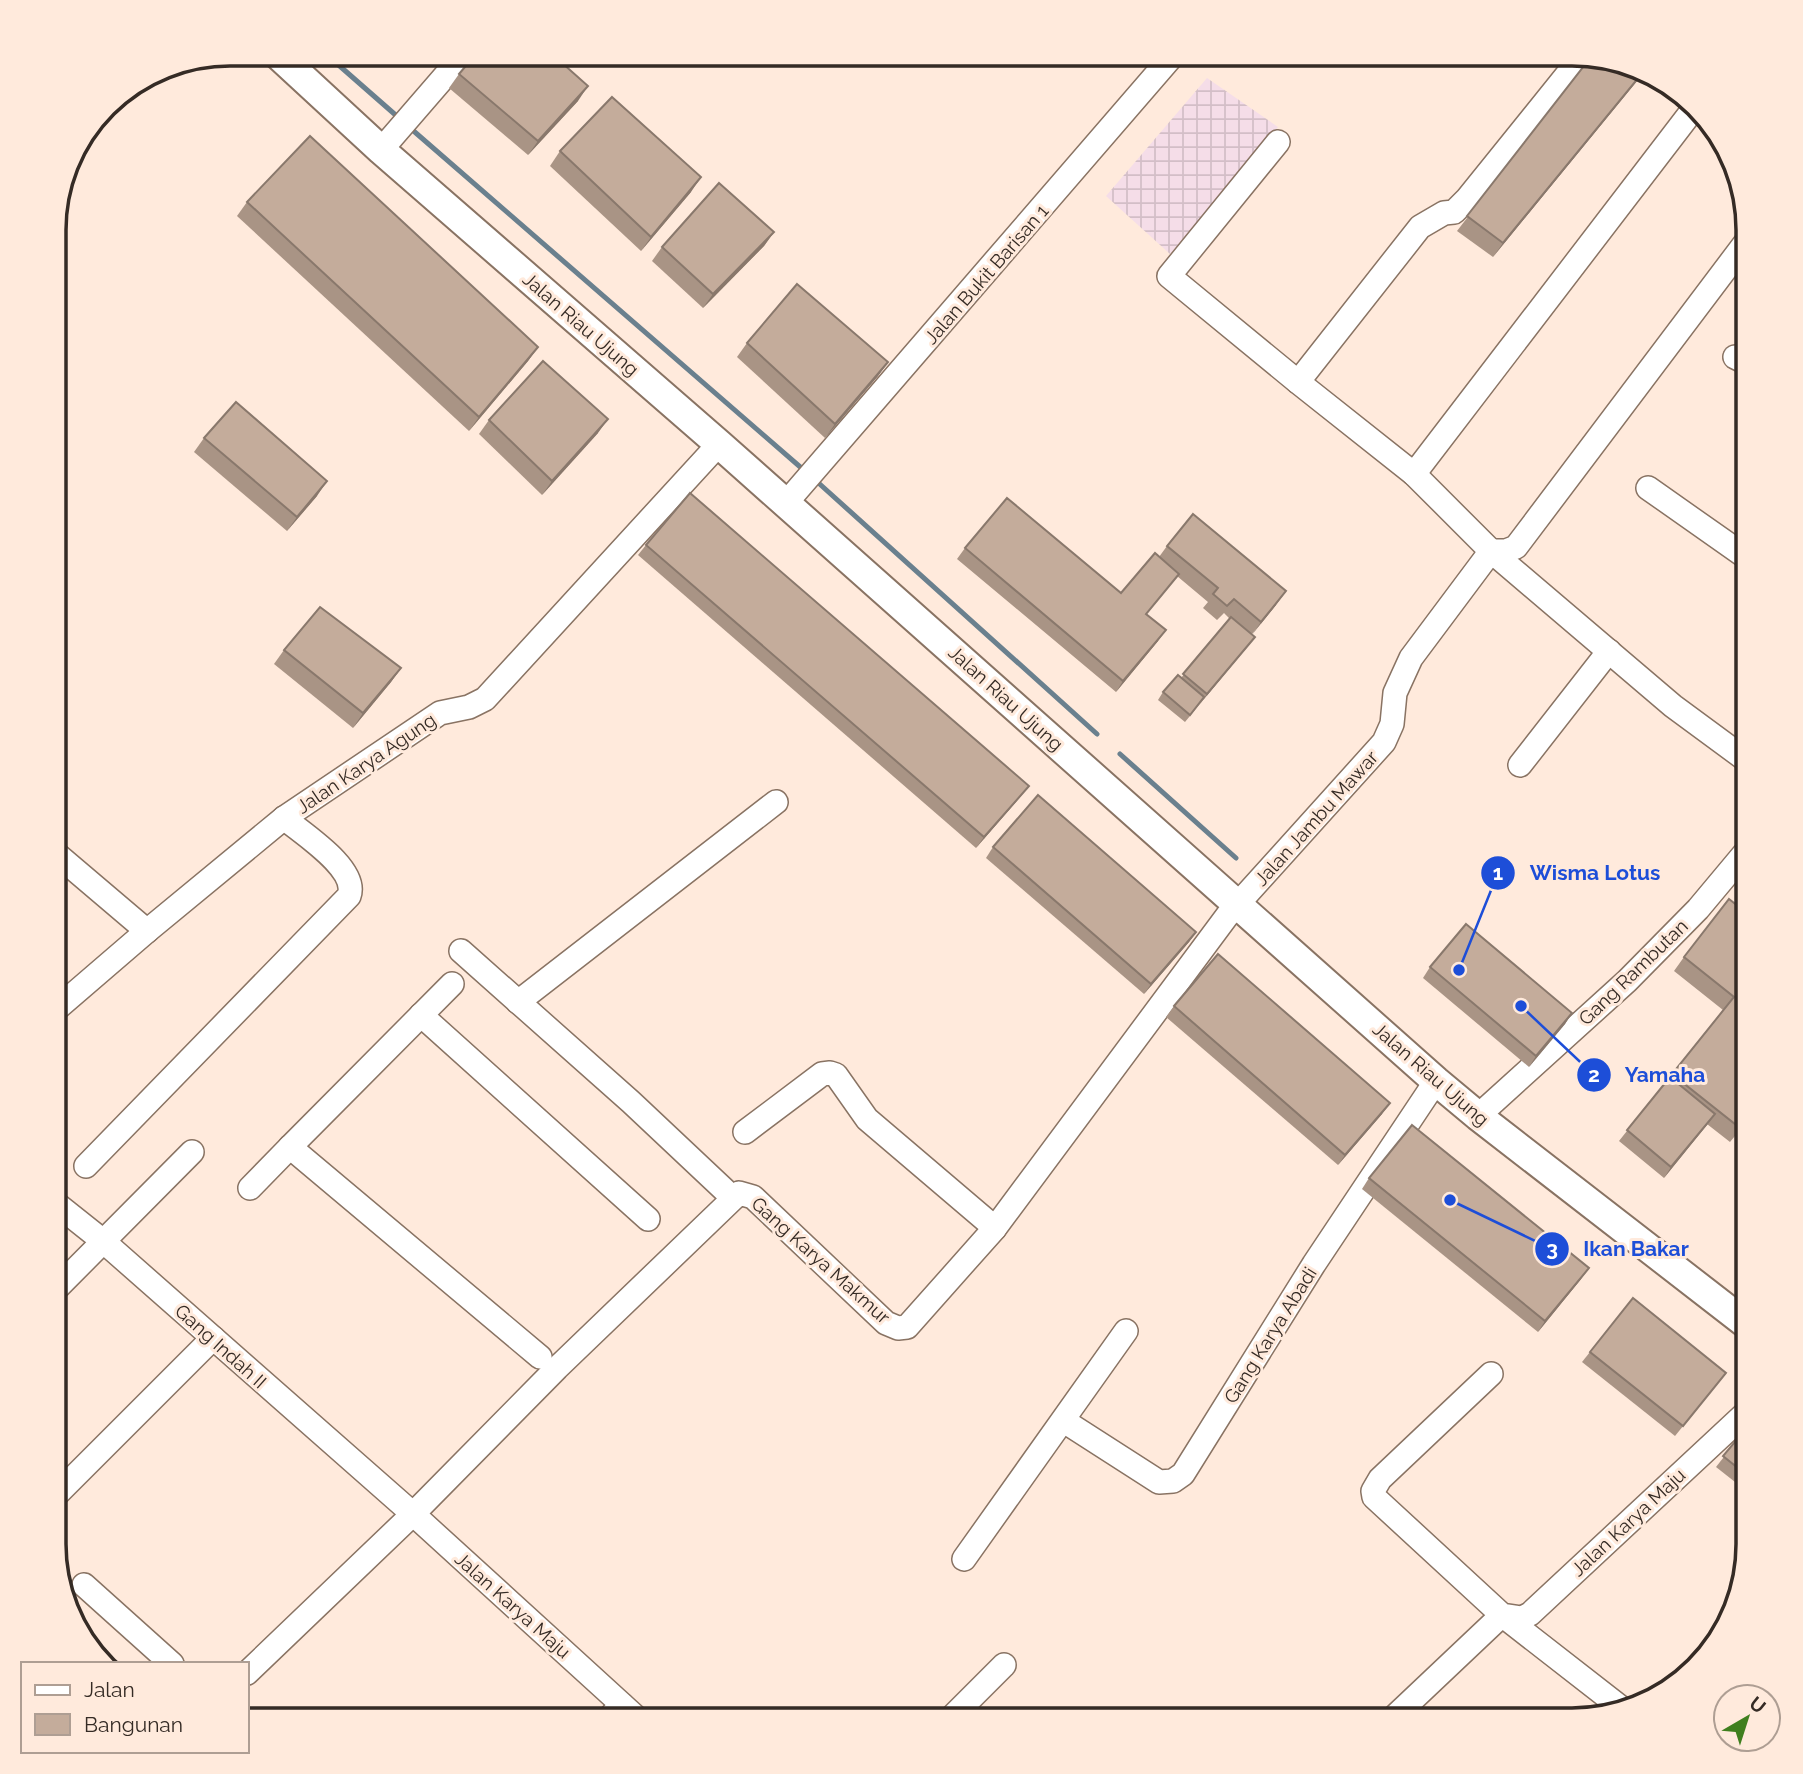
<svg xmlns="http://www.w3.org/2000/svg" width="1803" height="1774" font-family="Raleway,sans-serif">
	<defs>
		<pattern id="industrial-grid" width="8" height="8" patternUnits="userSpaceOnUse" patternTransform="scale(1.75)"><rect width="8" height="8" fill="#f5dde8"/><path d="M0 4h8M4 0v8" fill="none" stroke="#d3bec7"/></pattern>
	</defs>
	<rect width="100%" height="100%" fill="#ffeadc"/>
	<polygon fill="url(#industrial-grid)" points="1207,78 1278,127 1170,254 1106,196"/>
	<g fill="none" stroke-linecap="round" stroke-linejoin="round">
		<g stroke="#6a808e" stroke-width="5">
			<polyline points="326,54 399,118"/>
			<polyline points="409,127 806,472"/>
			<polyline points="813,478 1097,734"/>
			<polyline points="1120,754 1236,858"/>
		</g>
		<defs>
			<g id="minor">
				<polyline points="1278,142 1169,276 1298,382 1414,474 1491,551 1673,706 1749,762"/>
				<polyline points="381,150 464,54"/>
				<polyline points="1735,357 1749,364"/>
				<polyline points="1298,382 1420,227 1444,213 1454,212 1467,199 1583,55"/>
				<polyline points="1414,474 1695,107"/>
				<polyline points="1648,488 1749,559"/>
				<polyline points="786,503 1174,54"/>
				<polyline points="1520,765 1609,651"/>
				<polyline points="54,852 147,931"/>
				<polyline points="461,951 631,1102 733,1198"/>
				<polyline points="452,984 290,1147 540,1357"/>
				<polyline points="518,1002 776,802"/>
				<polyline points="54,1011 147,931 284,818 440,713 469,707 485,699 719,444"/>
				<polyline points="421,1015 648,1219"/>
				<polyline points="1478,1116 1627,981 1698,909 1749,848"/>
				<polyline points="745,1132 822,1074 830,1073 836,1075 867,1119 995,1228"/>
				<path d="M86,1166L349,896C359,869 303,834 284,818"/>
				<polyline points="250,1188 290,1147"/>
				<polyline points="54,1202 103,1241 413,1514 639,1720"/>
				<polyline points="54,1291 192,1152"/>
				<polyline points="1491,1374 1380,1479 1373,1491 1374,1497 1502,1615 1522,1618 1530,1614 1749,1410"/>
				<polyline points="1064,1421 1159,1482 1173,1481 1183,1474 1314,1264 1436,1081"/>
				<polyline points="54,1497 213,1338"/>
				<polyline points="964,1559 1126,1331"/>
				<polyline points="84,1585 172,1664"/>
				<polyline points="247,1673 413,1514 557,1368 739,1193 753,1197 886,1323 898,1328 907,1327 995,1228 1227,916 1384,742 1392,724 1395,693 1411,658 1491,551 1506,551 1516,547 1749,238"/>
				<polyline points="607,1720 622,1705"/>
				<polyline points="949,1720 1004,1665"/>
				<polyline points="1391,1720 1502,1615 1624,1710"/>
			</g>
			<polyline id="major" points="277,54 381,150 719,444 1436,1081 1478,1116 1749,1326"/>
		</defs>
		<use href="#minor" stroke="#897363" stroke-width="26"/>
		<use href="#major" stroke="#897363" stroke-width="32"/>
		<use href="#minor" stroke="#fff" stroke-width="23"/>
		<use href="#major" stroke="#fff" stroke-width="28"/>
	</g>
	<g fill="#a99485">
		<polygon points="1591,57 1645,71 1493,257 1457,231"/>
		<polygon points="459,74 578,101 528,155 449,88"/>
		<polygon points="560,151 691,192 641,251 550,166"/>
		<polygon points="247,202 538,347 528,361 469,431 237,216"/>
		<polygon points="774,232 764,246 703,308 652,261 662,247"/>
		<polygon points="747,343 888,362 878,376 825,438 737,357"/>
		<polygon points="489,420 598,433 542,495 479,434"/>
		<polygon points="204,438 317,496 287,531 194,452"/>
		<polygon points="646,545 1021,796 976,848 638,555"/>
		<polygon points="1167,546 1276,605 1252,634 1247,647 1185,722 1158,700 1163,692 1181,678 1230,619 1224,613 1217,620 1203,608 1208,602 1177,576 1146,614 1158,641 1116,692 957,559 965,548 1121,593 1159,557"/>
		<polygon points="284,650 401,668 391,682 353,728 274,664"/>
		<polygon points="993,847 1196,932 1189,942 1144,994 986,858"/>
		<polygon points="1749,888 1749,1119 1730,1142 1707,1124 1664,1178 1619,1141 1723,1010 1674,971 1684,957 1736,905"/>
		<polygon points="1430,967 1572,1013 1565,1024 1529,1067 1423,978"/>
		<polygon points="1174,1006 1382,1114 1338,1165 1166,1017"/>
		<polygon points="1369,1178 1581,1279 1538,1332 1362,1189"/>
		<polygon points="1749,1203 1749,1227 1738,1218"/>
		<polygon points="1590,1352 1726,1373 1675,1436 1582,1362"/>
		<polygon points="1749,1425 1749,1493 1716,1467"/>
	</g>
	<g fill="#89786c">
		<polygon points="1644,71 1645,71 1493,257 1503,243"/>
		<polygon points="588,86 578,101 528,155 538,141"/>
		<polygon points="701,177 691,192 641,251 651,237"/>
		<polygon points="774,232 764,246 703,308 713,294"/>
		<polygon points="538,347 528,361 469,431 479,417"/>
		<polygon points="888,362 878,376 825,438 835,424"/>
		<polygon points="608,419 598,433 542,495 552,481"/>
		<polygon points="327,481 317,496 287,531 297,517"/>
		<polygon points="1286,591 1276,605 1251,636 1261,622"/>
		<polygon points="1166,630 1158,641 1116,692 1123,681"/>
		<polygon points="1255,637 1247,647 1199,705 1207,694"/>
		<polygon points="401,668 391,682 353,728 363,713"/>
		<polygon points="1029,786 1021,796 976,848 984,837"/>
		<polygon points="1196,932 1189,942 1144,994 1151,984"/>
		<polygon points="1572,1013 1565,1024 1529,1067 1536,1056"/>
		<polygon points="1390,1103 1382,1114 1338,1165 1345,1155"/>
		<polygon points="1715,1114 1707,1125 1664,1178 1671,1167"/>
		<polygon points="1589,1268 1581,1279 1538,1332 1545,1321"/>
	</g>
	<g fill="#c4ac9b" stroke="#89786c" stroke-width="2">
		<polygon points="476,54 552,54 588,86 538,141 459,74"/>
		<polygon points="1591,57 1644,71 1503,243 1467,216"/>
		<polygon points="612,97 701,177 651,237 560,151"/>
		<polygon points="310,136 538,347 479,417 247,202"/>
		<polygon points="719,183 774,232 713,294 662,247"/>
		<polygon points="797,284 888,362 835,424 747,343"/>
		<polygon points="543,361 608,419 552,481 489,420"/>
		<polygon points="236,402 327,481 297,517 204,438"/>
		<polygon points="690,493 1029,786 984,837 646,545"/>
		<polygon points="1007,498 1121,593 1155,553 1179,574 1146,614 1166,630 1123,681 965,548"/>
		<polygon points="1193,514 1286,591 1261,622 1234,599 1227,606 1213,594 1218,588 1167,546"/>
		<polygon points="320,607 401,668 363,713 284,650"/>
		<polygon points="1231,617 1255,637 1207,694 1183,674"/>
		<polygon points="1178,675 1204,697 1190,715 1163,692"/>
		<polygon points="1038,795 1196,932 1151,984 993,847"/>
		<polygon points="1749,888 1749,911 1737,903"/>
		<polygon points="1729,899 1749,915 1749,1117 1740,1128 1672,1074 1734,997 1684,957"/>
		<polygon points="1466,924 1572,1013 1536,1056 1430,967"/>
		<polygon points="1218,954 1390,1103 1345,1155 1174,1006"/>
		<polygon points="1670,1077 1715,1114 1671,1167 1627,1130"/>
		<polygon points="1412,1125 1589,1268 1545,1321 1369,1178"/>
		<polygon points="1633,1298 1726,1373 1683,1426 1590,1352"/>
		<polygon points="1749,1425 1749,1477 1723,1456"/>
	</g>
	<g text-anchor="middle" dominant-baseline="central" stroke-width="6" stroke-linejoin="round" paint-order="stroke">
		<g font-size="19" fill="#352b25" stroke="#ffeadc">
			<text transform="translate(986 274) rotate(-49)">Jalan Bukit Barisan 1</text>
			<text transform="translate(581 324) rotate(41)">Jalan Riau Ujung</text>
			<text transform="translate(1006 698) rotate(42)">Jalan Riau Ujung</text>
			<text transform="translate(366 763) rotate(-34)">Jalan Karya Agung</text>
			<text transform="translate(1316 818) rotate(-48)">Jalan Jambu Mawar</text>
			<text transform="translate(1633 972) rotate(-44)">Gang Rambutan</text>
			<text transform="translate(1431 1074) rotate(41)">Jalan Riau Ujung</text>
			<text transform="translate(821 1260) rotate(42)">Gang Karya Makmur</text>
			<text transform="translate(1270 1335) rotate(-58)">Gang Karya Abadi</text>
			<text transform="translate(221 1346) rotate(42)">Gang Indah II</text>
			<text transform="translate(1628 1522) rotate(-43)">Jalan Karya Maju</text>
			<text transform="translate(513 1605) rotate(42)">Jalan Karya Maju</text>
		</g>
	</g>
	<path d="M0 0H1803V1774H0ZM230 66H1572A164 164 0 0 1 1736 230V1544A164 164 0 0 1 1572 1708H230A164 164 0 0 1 66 1544V230A164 164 0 0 1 230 66Z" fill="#ffeadc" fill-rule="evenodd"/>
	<path fill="none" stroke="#352b25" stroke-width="3.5" d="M230 66H1572A164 164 0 0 1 1736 230V1544A164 164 0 0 1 1572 1708H230A164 164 0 0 1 66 1544V230A164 164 0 0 1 230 66Z"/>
	<path fill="none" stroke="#1d4ed8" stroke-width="2.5" d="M1459 970L1498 873M1521 1006L1594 1075M1450 1200L1552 1249"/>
	<g fill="#1d4ed8" stroke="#ffeadc" stroke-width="2.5">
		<circle cx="1459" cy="970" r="7"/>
		<circle cx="1521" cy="1006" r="7"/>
		<circle cx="1450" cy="1200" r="7"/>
		<circle cx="1498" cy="873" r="18"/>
		<circle cx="1594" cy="1075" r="18"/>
		<circle cx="1552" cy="1249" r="18"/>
	</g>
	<g font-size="21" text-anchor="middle" font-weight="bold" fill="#fff">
		<text x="1498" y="880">1</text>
		<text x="1594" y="1082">2</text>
		<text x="1552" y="1256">3</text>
	</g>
	<g font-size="21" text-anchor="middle" font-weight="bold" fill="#1d4ed8" stroke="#ffeadc" stroke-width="6" stroke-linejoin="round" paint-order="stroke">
		<text x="1595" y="880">Wisma Lotus</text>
		<text x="1665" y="1082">Yamaha</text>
		<text x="1636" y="1256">Ikan Bakar</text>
	</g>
	<rect x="21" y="1662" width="228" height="91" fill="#ffeadc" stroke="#ae9e93" stroke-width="2"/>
	<rect x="35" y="1685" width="35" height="10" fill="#ffffff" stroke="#ae9e93" stroke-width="2"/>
	<text x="84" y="1697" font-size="21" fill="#352b25">Jalan</text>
	<rect x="35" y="1714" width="35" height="21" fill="#c4ac9b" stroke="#ae9e93" stroke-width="2"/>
	<text x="84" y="1732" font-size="21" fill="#352b25">Bangunan</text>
	<g transform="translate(1747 1718) rotate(39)"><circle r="33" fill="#ffeadc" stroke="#ae9e93" stroke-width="2"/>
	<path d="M0-5L12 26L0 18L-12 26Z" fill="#3f7f1e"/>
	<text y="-10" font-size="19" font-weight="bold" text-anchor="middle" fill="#352b25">U</text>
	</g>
</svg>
